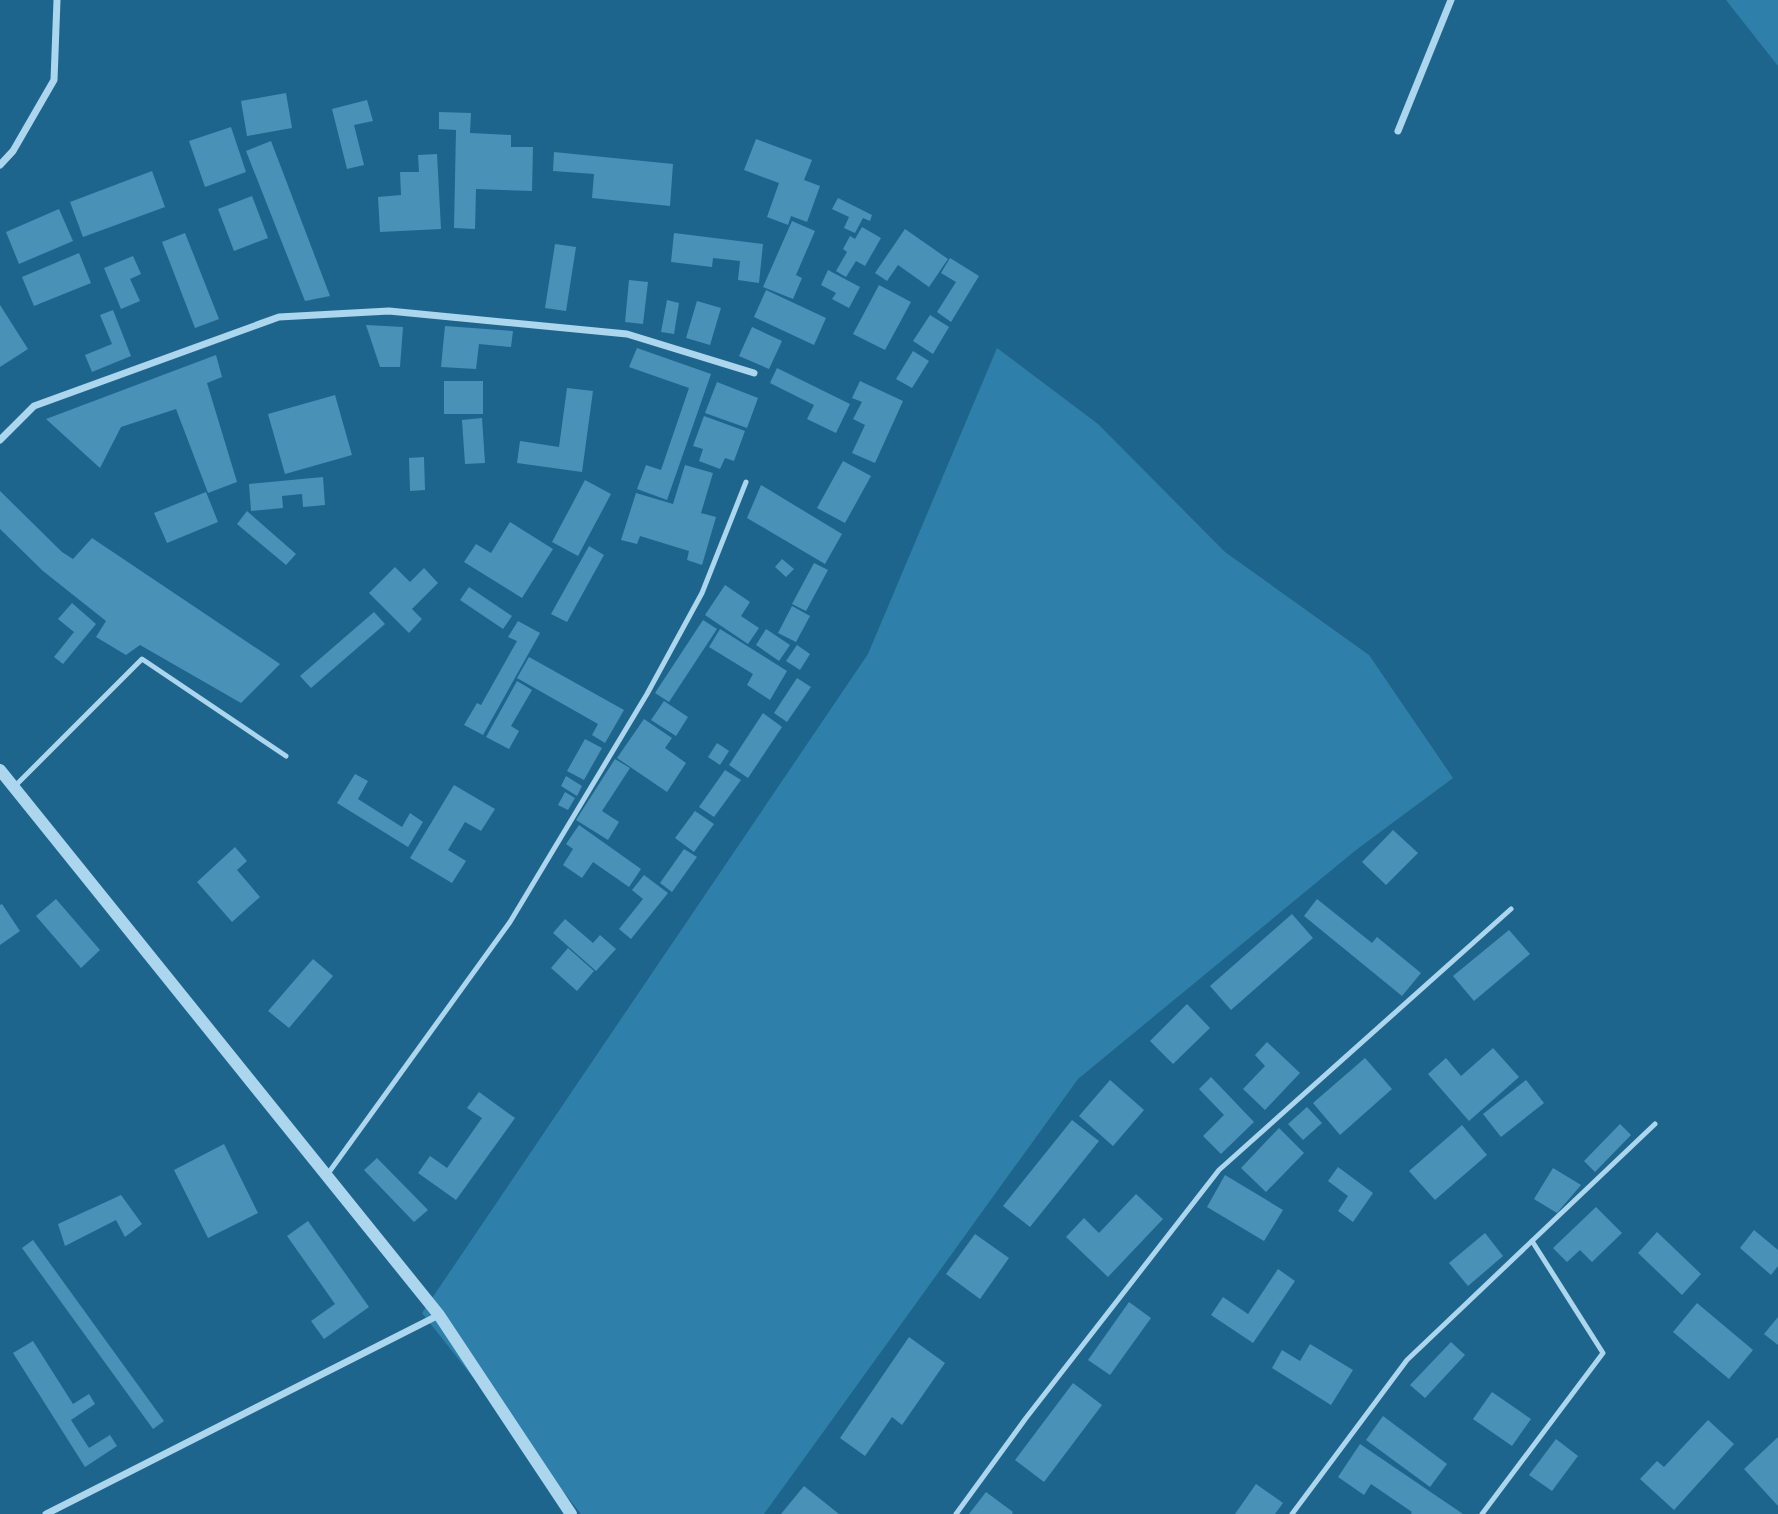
<svg xmlns="http://www.w3.org/2000/svg" width="1778" height="1514" font-family="'Varela Round',sans-serif">
	<rect width="100%" height="100%" fill="#1e658d"/>
	<g fill="#2e7fa9">
		<polygon points="1726,0 1778,0 1778,66"/>
		<polygon points="997,348 1098,424 1225,552 1369,655 1453,778 1356,850 1078,1079 764,1514 581,1514 422,1313 868,654"/>
	</g>
	<g fill="#4a91b7">
		<polygon points="286,93 292,128 247,136 241,101"/>
		<polygon points="367,100 373,121 354,125 364,165 347,169 332,109"/>
		<polygon points="439,112 471,113 470,133 511,135 511,147 533,147 532,191 476,189 475,229 454,228 456,130 439,129"/>
		<polygon points="231,127 246,172 205,187 189,141"/>
		<polygon points="756,139 812,160 804,180 820,186 807,222 791,216 788,225 767,217 779,183 744,170"/>
		<polygon points="271,141 330,296 305,301 246,151"/>
		<polygon points="554,152 673,164 670,206 592,198 594,174 553,171"/>
		<polygon points="437,154 441,229 380,232 378,197 401,195 400,172 419,172 418,155"/>
		<polygon points="152,171 165,207 83,237 70,202"/>
		<polygon points="252,196 268,238 234,251 218,209"/>
		<polygon points="838,198 872,215 870,221 863,218 855,233 844,228 849,217 832,209"/>
		<polygon points="59,209 73,241 19,264 6,232"/>
		<polygon points="792,221 815,231 796,275 802,278 793,299 763,287"/>
		<polygon points="862,227 881,238 865,266 856,261 846,277 836,271 847,252 843,249 850,236 855,239"/>
		<polygon points="905,229 948,259 929,287 898,265 887,281 875,273"/>
		<polygon points="185,233 219,319 195,328 162,242"/>
		<polygon points="674,233 763,244 759,283 738,280 740,261 713,258 712,267 671,262"/>
		<polygon points="555,244 576,247 566,311 545,308"/>
		<polygon points="79,253 91,283 34,306 22,277"/>
		<polygon points="133,256 141,274 130,279 140,301 121,309 104,268"/>
		<polygon points="950,258 979,276 951,322 937,312 956,282 941,273"/>
		<polygon points="828,270 860,287 849,308 832,299 836,293 821,285"/>
		<polygon points="629,280 648,282 643,324 625,322"/>
		<polygon points="879,285 911,302 885,350 853,334"/>
		<polygon points="766,290 826,318 814,345 754,317"/>
		<polygon points="667,300 679,303 674,334 661,332"/>
		<polygon points="697,301 721,308 710,345 686,338"/>
		<polygon points="0,305 28,349 0,367"/>
		<polygon points="113,310 131,356 92,372 85,355 112,344 100,315"/>
		<polygon points="930,315 949,327 933,354 913,341"/>
		<polygon points="366,325 403,327 400,367 380,367"/>
		<polygon points="445,326 513,331 511,347 479,344 476,369 441,367"/>
		<polygon points="752,327 782,341 769,369 739,356"/>
		<polygon points="637,348 711,374 667,500 637,489 646,465 661,470 689,388 629,367"/>
		<polygon points="913,351 929,361 912,388 896,379"/>
		<polygon points="216,355 222,377 207,383 237,482 208,493 176,409 121,427 100,468 46,419"/>
		<polygon points="777,368 850,404 836,433 807,419 814,405 770,383"/>
		<rect x="444" y="381" width="39" height="33"/>
		<polygon points="860,381 903,401 875,463 852,453 865,425 853,419 862,402 852,398"/>
		<polygon points="717,382 758,398 747,428 705,413"/>
		<polygon points="567,388 593,391 582,472 517,463 520,441 559,447"/>
		<polygon points="335,395 352,455 285,474 268,414"/>
		<polygon points="704,416 745,431 734,461 725,458 720,469 699,461 703,449 693,446"/>
		<polygon points="482,418 485,463 465,464 462,420"/>
		<polygon points="424,457 425,490 410,491 409,458"/>
		<polygon points="843,461 871,476 845,523 817,508"/>
		<polygon points="685,465 713,473 701,513 716,517 702,565 687,560 689,551 640,536 637,544 621,540 636,493 673,504"/>
		<polygon points="323,477 325,505 303,507 302,494 282,496 283,508 251,511 249,484"/>
		<polygon points="585,480 611,494 578,556 552,542"/>
		<polygon points="761,485 842,534 825,564 747,518"/>
		<polygon points="0,491 62,552 73,559 92,538 280,664 241,703 140,645 126,655 96,637 106,621 43,571 0,529"/>
		<polygon points="206,492 218,522 167,543 154,513"/>
		<polygon points="247,511 296,554 286,565 237,524"/>
		<polygon points="510,522 553,549 522,598 464,562 476,544 491,553"/>
		<polygon points="589,546 604,555 567,622 551,614"/>
		<polygon points="782,559 794,569 786,577 775,567"/>
		<polygon points="814,563 828,570 806,611 792,604"/>
		<polygon points="395,567 410,582 424,568 438,583 412,609 422,619 409,633 369,593"/>
		<polygon points="725,585 750,602 741,616 759,628 748,644 705,615"/>
		<polygon points="469,587 512,616 503,629 460,600"/>
		<polygon points="72,603 96,624 63,664 54,657 74,632 58,619"/>
		<polygon points="792,606 810,616 796,642 778,633"/>
		<polygon points="374,612 385,624 311,688 300,676"/>
		<polygon points="703,620 717,629 669,702 655,693"/>
		<polygon points="518,621 540,633 483,735 464,725 477,703 481,705 517,641 508,637"/>
		<polygon points="720,629 787,671 770,700 747,685 753,674 709,647"/>
		<polygon points="766,629 790,645 779,661 756,645"/>
		<polygon points="797,645 810,654 800,670 786,661"/>
		<polygon points="529,657 624,710 605,743 592,735 598,724 517,678"/>
		<polygon points="797,678 811,687 787,722 774,713"/>
		<polygon points="517,681 532,690 511,726 519,731 509,749 486,737"/>
		<polygon points="664,701 688,717 676,736 651,720"/>
		<polygon points="763,713 782,727 748,778 729,765"/>
		<polygon points="644,719 672,738 665,748 686,763 667,792 617,758"/>
		<polygon points="585,739 602,748 584,780 567,771"/>
		<polygon points="717,743 729,751 720,765 708,757"/>
		<polygon points="615,759 630,768 602,811 619,822 608,840 576,820"/>
		<polygon points="725,770 741,780 714,817 699,807"/>
		<polygon points="355,774 368,781 358,799 402,827 410,813 423,822 408,847 337,803"/>
		<polygon points="566,776 582,786 577,796 561,786"/>
		<polygon points="454,785 495,809 481,831 465,822 448,850 466,861 452,883 410,858"/>
		<polygon points="565,792 575,798 568,810 558,805"/>
		<polygon points="695,811 714,824 694,852 675,838"/>
		<polygon points="579,825 641,869 629,887 593,862 582,878 563,865 573,849 566,844"/>
		<polygon points="1393,830 1418,853 1386,885 1362,862"/>
		<polygon points="235,847 247,861 237,870 260,897 232,922 197,882"/>
		<polygon points="684,849 697,857 672,892 660,883"/>
		<polygon points="644,875 668,893 631,939 619,929 643,899 632,890"/>
		<polygon points="56,899 100,950 81,968 36,916"/>
		<polygon points="1317,899 1372,943 1377,937 1421,973 1402,996 1304,916"/>
		<polygon points="2,904 20,931 0,945 0,905"/>
		<polygon points="1292,914 1313,938 1231,1010 1210,986"/>
		<polygon points="565,919 593,943 600,935 616,949 596,971 553,933"/>
		<polygon points="1509,930 1530,954 1474,1001 1453,976"/>
		<polygon points="568,948 594,971 577,991 551,968"/>
		<polygon points="313,959 333,976 289,1028 268,1011"/>
		<polygon points="1187,1004 1210,1028 1173,1064 1150,1041"/>
		<polygon points="1267,1042 1300,1073 1265,1110 1243,1089 1265,1066 1255,1055"/>
		<polygon points="1493,1048 1519,1077 1469,1121 1428,1074 1446,1058 1461,1076"/>
		<polygon points="1365,1058 1392,1089 1340,1135 1313,1103"/>
		<polygon points="1211,1077 1254,1122 1221,1154 1203,1136 1224,1115 1199,1089"/>
		<polygon points="1110,1080 1144,1110 1113,1146 1079,1116"/>
		<polygon points="1526,1080 1544,1103 1501,1137 1483,1114"/>
		<polygon points="479,1092 515,1118 456,1200 418,1173 430,1156 447,1168 482,1118 467,1108"/>
		<polygon points="1307,1107 1322,1123 1303,1140 1288,1124"/>
		<polygon points="1072,1120 1099,1141 1030,1227 1003,1206"/>
		<polygon points="1620,1124 1631,1135 1595,1172 1584,1161"/>
		<polygon points="1462,1125 1487,1155 1435,1200 1409,1171"/>
		<polygon points="1279,1128 1304,1153 1266,1192 1241,1168"/>
		<polygon points="224,1144 258,1213 208,1238 174,1170"/>
		<polygon points="377,1158 428,1210 414,1222 364,1170"/>
		<polygon points="1338,1167 1373,1193 1353,1222 1338,1211 1348,1196 1328,1181"/>
		<polygon points="1553,1168 1581,1185 1557,1213 1534,1199"/>
		<polygon points="1225,1175 1283,1210 1264,1241 1207,1207"/>
		<polygon points="1136,1194 1163,1219 1108,1277 1066,1237 1084,1218 1099,1233"/>
		<polygon points="121,1195 142,1224 125,1237 116,1220 65,1246 58,1224"/>
		<polygon points="1596,1207 1622,1233 1592,1262 1580,1250 1567,1262 1553,1248"/>
		<polygon points="308,1221 369,1307 324,1339 311,1321 335,1304 287,1236"/>
		<polygon points="1754,1230 1778,1250 1778,1266 1771,1275 1740,1248"/>
		<polygon points="1657,1232 1701,1274 1682,1295 1638,1253"/>
		<polygon points="1485,1233 1503,1256 1468,1286 1449,1263"/>
		<polygon points="975,1234 1009,1258 980,1299 946,1274"/>
		<polygon points="33,1240 164,1421 153,1429 22,1248"/>
		<polygon points="1278,1269 1295,1281 1253,1343 1211,1315 1223,1297 1248,1314"/>
		<polygon points="1129,1302 1151,1318 1110,1375 1088,1360"/>
		<polygon points="1697,1303 1753,1350 1729,1379 1673,1332"/>
		<polygon points="1778,1317 1778,1345 1764,1334"/>
		<polygon points="909,1337 945,1363 902,1425 892,1417 865,1456 840,1438"/>
		<polygon points="33,1341 73,1404 89,1394 95,1404 71,1420 89,1448 110,1435 117,1446 85,1467 13,1353"/>
		<polygon points="1451,1342 1465,1355 1425,1398 1410,1385"/>
		<polygon points="1310,1344 1353,1370 1331,1405 1272,1368 1282,1350 1300,1361"/>
		<polygon points="1073,1383 1102,1405 1044,1482 1015,1460"/>
		<polygon points="1492,1392 1531,1419 1512,1446 1473,1419"/>
		<polygon points="1383,1416 1447,1464 1430,1487 1366,1440"/>
		<polygon points="1708,1420 1734,1444 1674,1510 1640,1479 1657,1461 1664,1467"/>
		<polygon points="1778,1437 1778,1506 1744,1469"/>
		<polygon points="1556,1439 1578,1456 1552,1491 1529,1475"/>
		<polygon points="1360,1444 1463,1514 1411,1514 1412,1512 1371,1484 1364,1495 1338,1477"/>
		<polygon points="1256,1484 1283,1503 1275,1514 1235,1514"/>
		<polygon points="804,1486 839,1514 781,1514"/>
		<polygon points="986,1492 1013,1512 1012,1514 969,1514"/>
	</g>
	<g fill="none" stroke-linecap="round" stroke-linejoin="round">
		<g stroke="#abd6ed" stroke-width="5">
			<polyline points="14,787 142,659 286,756"/>
			<polyline points="327,1175 510,922 647,694 702,593 746,482"/>
			<polyline points="956,1514 1026,1418 1219,1170 1511,909"/>
			<polyline points="1292,1514 1407,1360 1655,1124"/>
			<polyline points="1482,1514 1603,1353 1532,1241"/>
		</g>
		<g stroke="#abd6ed" stroke-width="7">
			<polyline points="1398,131 1451,0"/>
			<polyline points="0,165 13,151 54,80 57,0"/>
			<polyline points="0,440 34,406 279,317 389,311 627,334 754,373"/>
			<polyline points="46,1514 439,1315"/>
		</g>
		<polyline stroke="#abd6ed" stroke-width="12" points="0,770 439,1315 571,1514"/>
	</g>
</svg>
